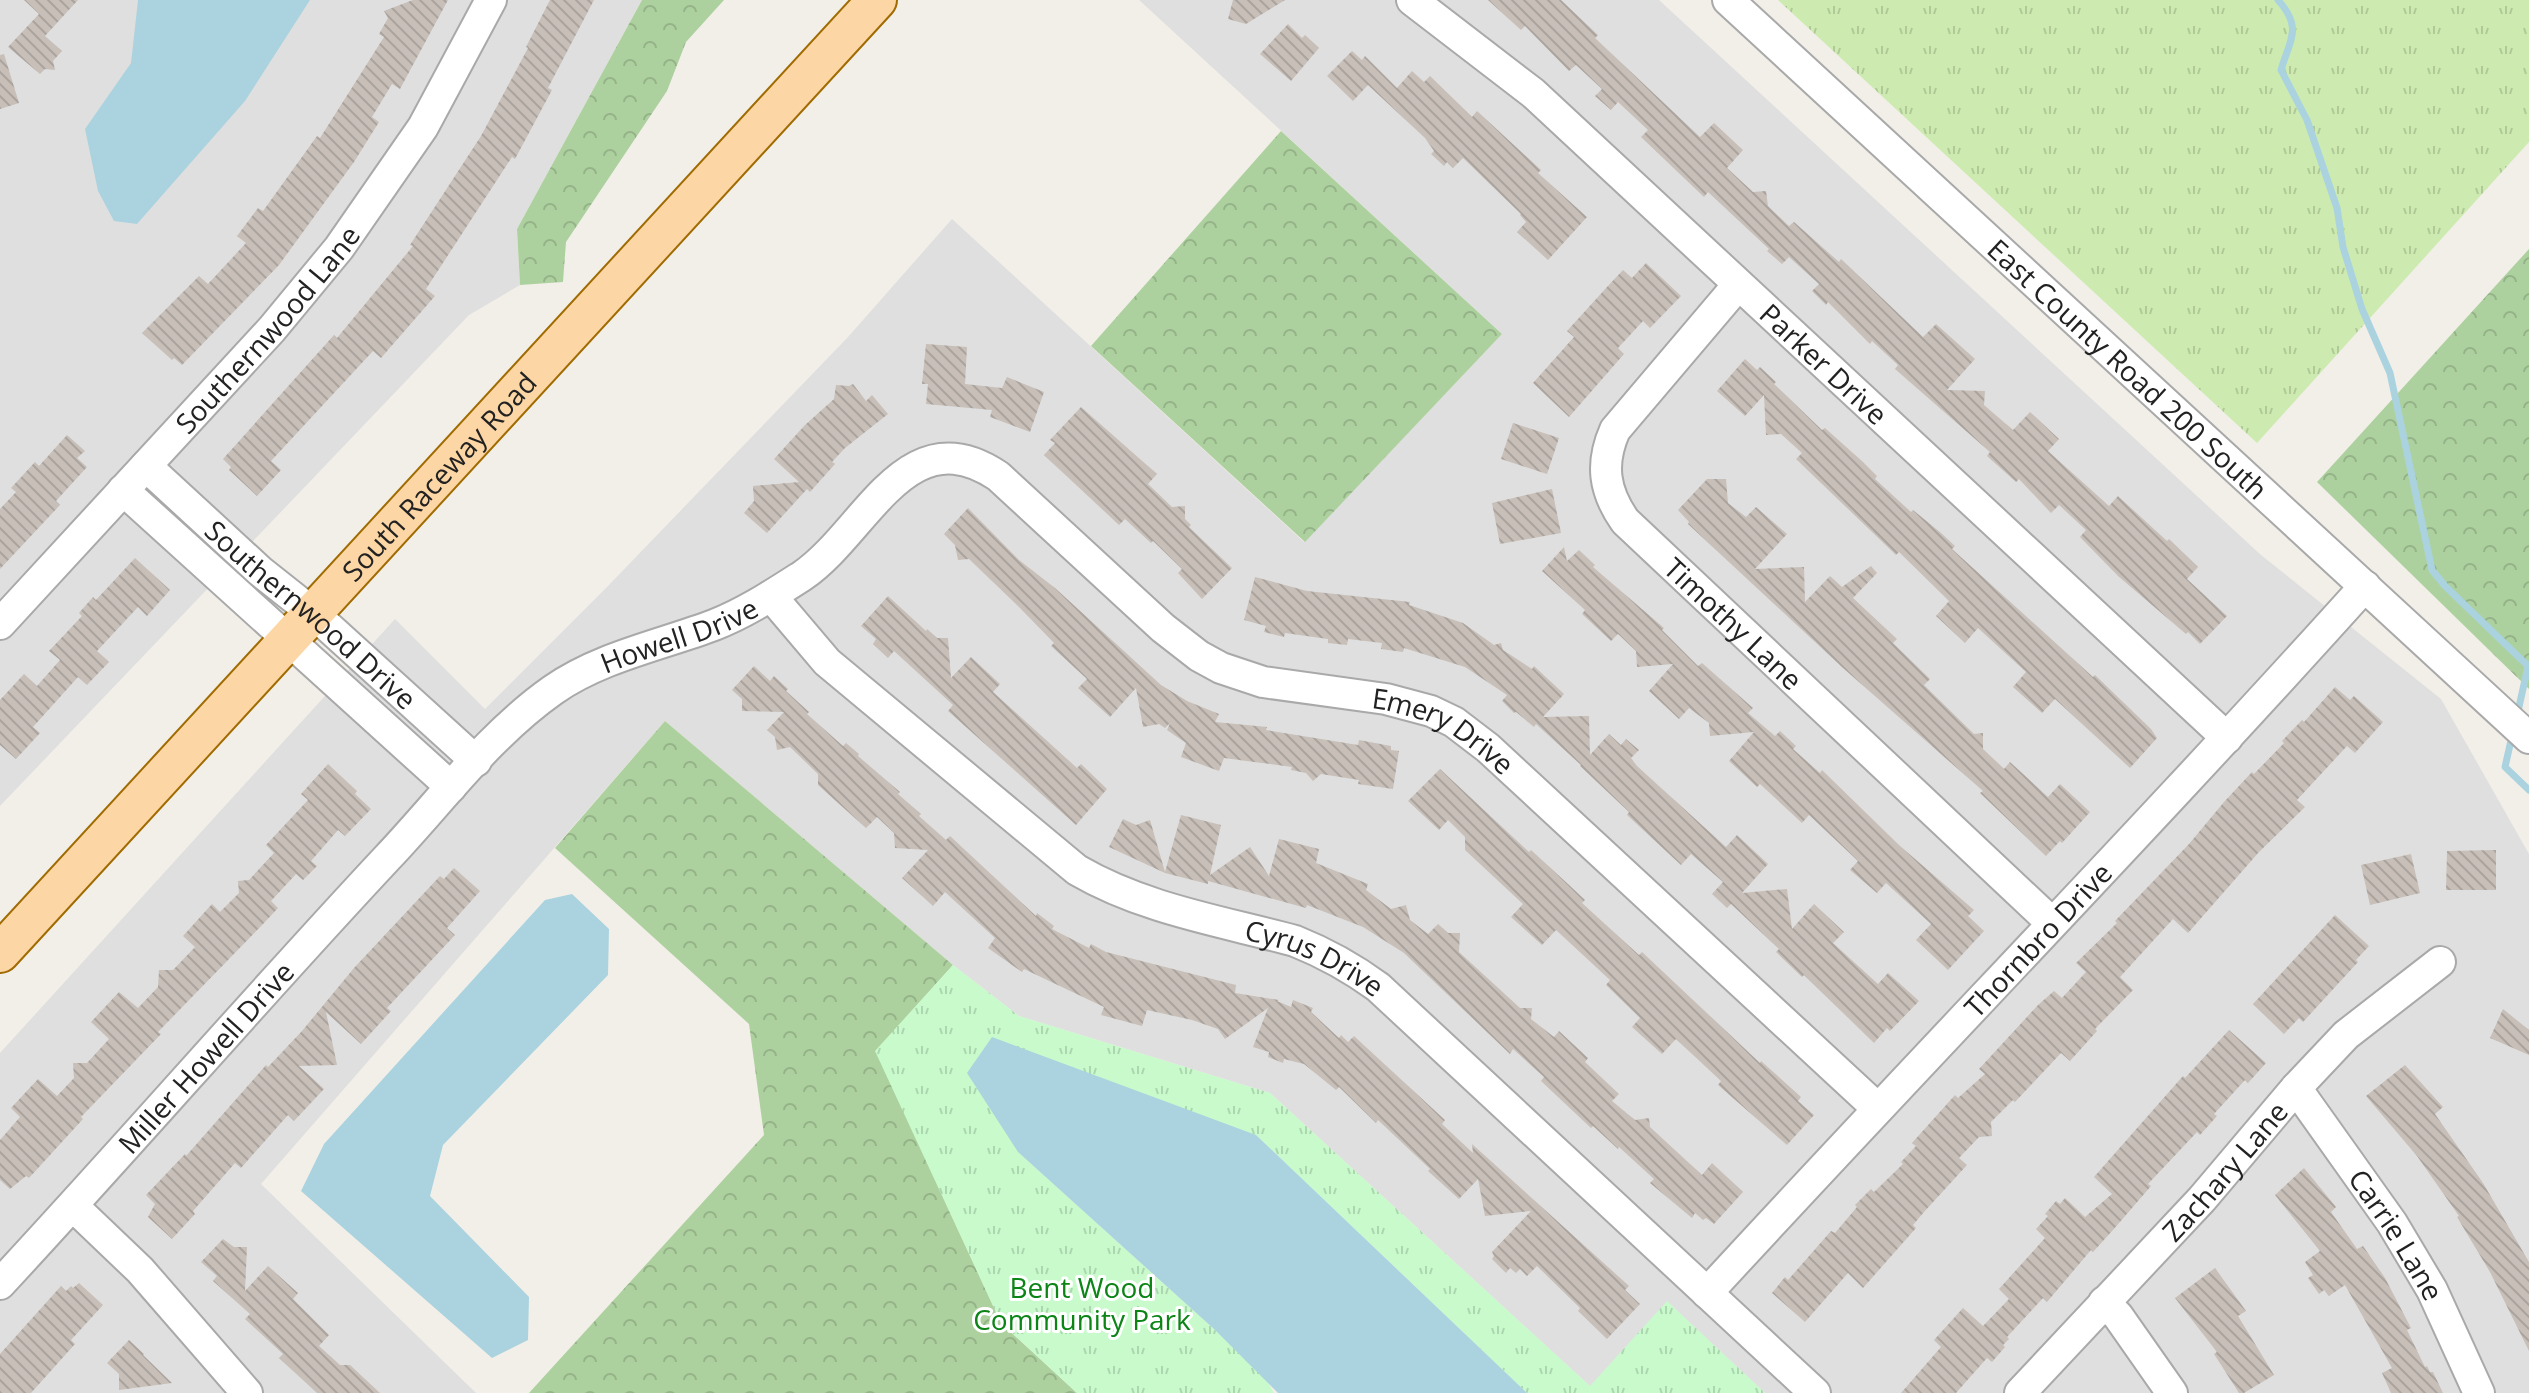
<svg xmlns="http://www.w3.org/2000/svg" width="2529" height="1393" font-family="'Open Sans',sans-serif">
	<defs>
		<pattern id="grass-tufts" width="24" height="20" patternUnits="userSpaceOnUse" patternTransform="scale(2)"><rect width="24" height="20" fill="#cdebb0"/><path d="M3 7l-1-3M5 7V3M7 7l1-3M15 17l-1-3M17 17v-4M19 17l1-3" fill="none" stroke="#b0c997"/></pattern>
		<pattern id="forest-crowns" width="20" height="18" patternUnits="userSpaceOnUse" patternTransform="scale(2)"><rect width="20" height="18" fill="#add19e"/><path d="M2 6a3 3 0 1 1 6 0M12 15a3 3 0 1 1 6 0" fill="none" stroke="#95b388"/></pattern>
		<pattern id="park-tufts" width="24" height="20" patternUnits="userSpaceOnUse" patternTransform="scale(2)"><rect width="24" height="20" fill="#c8facc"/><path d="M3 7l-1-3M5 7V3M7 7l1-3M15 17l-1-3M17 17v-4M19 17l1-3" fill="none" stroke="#acd6af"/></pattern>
		<pattern id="building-back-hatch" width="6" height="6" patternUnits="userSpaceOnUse" patternTransform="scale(2)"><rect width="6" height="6" fill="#c7bfb8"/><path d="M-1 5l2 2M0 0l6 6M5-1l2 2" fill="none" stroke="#aba49e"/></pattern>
	</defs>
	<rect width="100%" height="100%" fill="#f2efe9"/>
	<g fill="#e0dfdf">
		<polygon points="0,0 642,0 517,229 520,285 469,315 0,806"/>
		<polygon points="1139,0 1659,0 2261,555 2441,699 2529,854 2529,1393 1765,1393 1667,1302 1591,1387 1270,1093 1019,1016 953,965 665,721 261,1184 476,1393 0,1393 0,1053 395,619 485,709 607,587 848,337 952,219 1304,542 1502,334"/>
	</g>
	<polygon fill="url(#grass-tufts)" points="1778,0 2529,0 2529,142 2257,443"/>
	<g fill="url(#forest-crowns)">
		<polygon points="642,0 724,0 686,42 667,91 566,242 563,282 520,285 517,229"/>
		<polygon points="1281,131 1502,334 1305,542 1091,346"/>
		<polygon points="2529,249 2529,689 2317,482"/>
		<polygon points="665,721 953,965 876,1051 1001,1323 1077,1393 529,1393 764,1135 749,1024 555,848"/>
	</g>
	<polygon fill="url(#park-tufts)" points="953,965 1019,1016 1270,1093 1590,1386 1667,1301 1765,1393 1527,1393 1256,1135 1018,1152 1214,1329 1267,1381 1274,1393 1077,1393 1001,1323 875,1051"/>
	<g fill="#aad3df">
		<polygon points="138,0 310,0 245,101 137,224 114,221 98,191 85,129 131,63"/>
		<polygon points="572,894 609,929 608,975 443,1145 430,1196 529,1297 528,1340 492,1358 301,1191 324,1144 545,900"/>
		<polygon points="992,1037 1256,1135 1527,1393 1278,1393 1214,1329 1018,1152 967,1073"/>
	</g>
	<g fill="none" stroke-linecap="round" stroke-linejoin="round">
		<g stroke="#aad3df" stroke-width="7">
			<path d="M2278,0C2303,28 2290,39 2281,70L2307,120L2337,208L2343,247L2362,309L2390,373L2432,570L2445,586L2528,666L2517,716"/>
			<polyline points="2512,736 2505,767 2529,790"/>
		</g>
	</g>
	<g fill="url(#building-back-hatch)">
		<polygon points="24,0 78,0 45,36 62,51 53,61 55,70 45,69 40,74 8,47 39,14"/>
		<polygon points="413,0 448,0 400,89 392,84 372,117 379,122 354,162 279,265 182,365 174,358 172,360 142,333 199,276 208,284 246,243 237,236 258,208 263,211 317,136 320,138 384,37 379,34 388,18 384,11"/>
		<polygon points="550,0 594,0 548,88 552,90 515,159 512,157 426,289 435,296 381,358 373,351 271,461 281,470 257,496 229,470 231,467 223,459 334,335 337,338 413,246 410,245 481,136 528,48 526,47"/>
		<polygon points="1233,0 1285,0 1246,24 1228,19"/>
		<polygon points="1488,0 1561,0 1598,35 1595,38 1700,137 1714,123 1743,150 1727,168 1753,192 1766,191 1768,206 1789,226 1794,222 1839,262 1841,259 1923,337 1936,324 1975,359 1947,390 1985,391 1984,405 2013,430 2030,412 2059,439 2048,451 2109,506 2118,496 2167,541 2169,539 2198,567 2187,579 2227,616 2200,644 2188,632 2186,634 2118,576 2080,537 2086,530 2059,505 2051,513 2019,479 2016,482 1987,456 1990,452 1895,369 1898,365 1872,341 1870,344 1828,302 1826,305 1812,291 1819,284 1789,257 1782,264 1767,251 1769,249 1708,192 1704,197 1641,137 1648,130 1618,102 1611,110 1595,96 1602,89 1576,65 1569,71 1525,26 1521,30"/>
		<polygon points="1288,24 1302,38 1305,35 1319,48 1291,81 1260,54"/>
		<polygon points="1352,51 1362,60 1365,56 1397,88 1412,71 1424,82 1430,76 1472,117 1477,111 1541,170 1538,173 1587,217 1548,260 1517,232 1526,222 1520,215 1521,214 1463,158 1453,168 1447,162 1444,166 1431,154 1434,151 1425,138 1368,85 1353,101 1327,76"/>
		<polygon points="4,54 19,103 0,109 0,55"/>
		<polygon points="1646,263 1681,296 1650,328 1643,321 1618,348 1624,354 1569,417 1533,383 1574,337 1567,331 1607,287 1623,270 1632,278"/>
		<polygon points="926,344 967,347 965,384 1002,388 1007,377 1044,392 1030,432 990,417 992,410 926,404 928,384 922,384"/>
		<polygon points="1745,359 1757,370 1760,367 1776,382 1774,384 1822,430 1825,428 1863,462 1877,476 1875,479 1911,512 1913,510 1941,533 1955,546 1952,549 2093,677 2095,675 2151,729 2157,738 2130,768 2055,699 2042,713 2013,687 2026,672 1978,628 1965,643 1936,616 1949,601 1899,552 1896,555 1796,459 1802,453 1781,434 1766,435 1764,395 1745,416 1717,391"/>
		<polygon points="853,384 866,401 872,395 888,414 845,448 832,462 835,464 810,492 807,489 767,533 744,513 754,501 753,486 799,482 774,459 805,425 834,399 836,385 849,386"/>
		<polygon points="1081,407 1157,474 1148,484 1172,507 1185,506 1185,519 1191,525 1189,527 1232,568 1202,599 1178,573 1182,569 1153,541 1151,543 1125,519 1119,525 1044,455 1055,443 1050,440"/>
		<polygon points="1513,423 1559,438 1547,474 1501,459"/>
		<polygon points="67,435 85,451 77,458 87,467 56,501 60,505 0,569 0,509 16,492 11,488 35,462 39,466"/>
		<polygon points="1707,479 1726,479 1728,503 1746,517 1756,507 1787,534 1755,569 1804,567 1805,602 1830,576 1842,587 1871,566 1877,573 1853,598 1897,639 1893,643 1930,679 1924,685 1974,734 1983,733 1983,749 2004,769 2010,762 2048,797 2060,784 2090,812 2062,843 2060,841 2046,856 1980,793 1983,791 1843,668 1688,524 1689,522 1678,510"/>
		<polygon points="1552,489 1561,533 1500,544 1492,503"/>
		<polygon points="968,508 1019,560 1055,588 1161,685 1187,701 1219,714 1215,722 1267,727 1266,730 1358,745 1359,740 1391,746 1391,750 1399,751 1393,789 1358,784 1359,780 1321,774 1313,781 1306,773 1291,770 1292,767 1224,758 1219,771 1181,757 1186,743 1167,730 1170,723 1165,728 1159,724 1143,727 1136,688 1110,717 1078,688 1087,679 1051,646 1054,643 1019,607 969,559 958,560 955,545 944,534"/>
		<polygon points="1564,547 1567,561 1579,550 1595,565 1593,567 1664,628 1662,630 1698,666 1702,663 1753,708 1748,713 1775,736 1780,731 1796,746 1793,749 1820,773 1822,770 1900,846 1974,910 1968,916 1984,931 1948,970 1916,940 1931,924 1886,883 1877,893 1850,870 1858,861 1809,815 1802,823 1760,784 1757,787 1729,761 1754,732 1710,736 1709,723 1689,708 1679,719 1649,691 1673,664 1637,667 1636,651 1618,634 1611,641 1582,614 1585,610 1542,571"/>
		<polygon points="135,558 170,590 147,616 138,607 97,651 109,662 87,685 78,677 33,727 40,733 16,759 0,745 0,700 24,674 37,686 60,660 49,651 82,616 79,613 93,597 96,600"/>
		<polygon points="1255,577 1307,591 1410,602 1409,605 1463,623 1494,645 1501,643 1503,650 1532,669 1534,666 1564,694 1543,717 1589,716 1590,755 1609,734 1621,745 1626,739 1639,750 1631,758 1637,766 1726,847 1737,835 1768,864 1742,893 1787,889 1792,929 1814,904 1844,932 1833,943 1878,984 1888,973 1919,1001 1890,1031 1887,1028 1874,1043 1804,975 1802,977 1776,952 1779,949 1731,904 1727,908 1712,894 1723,882 1691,854 1681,865 1627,815 1629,812 1580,766 1581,765 1536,724 1534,727 1516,712 1514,713 1502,701 1507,695 1465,667 1404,648 1403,652 1381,649 1382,643 1348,639 1347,645 1328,643 1328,639 1285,633 1284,637 1264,632 1266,626 1244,620"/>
		<polygon points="888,596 926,631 927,629 937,638 948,638 951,678 971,657 1000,684 993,692 1077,768 1081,764 1107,789 1076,825 948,711 953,705 917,672 894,651 888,658 873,644 876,639 861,626"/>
		<polygon points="754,666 770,681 774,676 788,689 786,691 809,712 807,714 843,746 846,743 859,754 858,756 900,792 898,794 921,814 919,816 946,840 950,836 1036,916 1037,913 1054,926 1052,929 1089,948 1091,944 1106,952 1236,985 1235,993 1279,1000 1277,1001 1291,1007 1293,1000 1313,1008 1311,1012 1339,1038 1341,1035 1348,1042 1354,1036 1445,1120 1442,1124 1473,1153 1472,1144 1629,1286 1625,1290 1640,1304 1607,1339 1578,1311 1580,1308 1537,1266 1527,1276 1520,1269 1516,1273 1510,1268 1506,1273 1492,1259 1494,1256 1492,1252 1531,1211 1485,1216 1478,1179 1459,1199 1428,1171 1430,1169 1378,1120 1376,1123 1339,1087 1336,1090 1304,1064 1284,1059 1283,1063 1268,1057 1269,1052 1253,1047 1268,1008 1225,1039 1218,1029 1192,1020 1147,1010 1142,1026 1101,1015 1104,1007 1024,969 1022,972 988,948 995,938 945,892 933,906 902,878 928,850 895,848 894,833 877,817 866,828 818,785 818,774 790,747 777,750 775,737 767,730 784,712 742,711 742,699 732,690"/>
		<polygon points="2335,687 2350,700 2354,696 2383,722 2355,753 2347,746 2297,800 2305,807 2259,852 2188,933 2173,919 2120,977 2133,990 2095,1029 2097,1031 2070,1061 2061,1053 2015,1102 2013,1100 1991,1122 1992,1136 1979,1137 1959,1158 1967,1165 1924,1212 1913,1225 1916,1228 1863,1288 1848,1273 1805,1322 1772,1293 1785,1277 1788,1280 1831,1231 1835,1233 1857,1207 1855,1205 1871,1189 1874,1192 1903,1164 1901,1162 1916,1146 1912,1143 1955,1095 1958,1098 1985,1074 1979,1069 2038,1005 2054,991 2062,998 2086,972 2076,963 2117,923 2115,921 2189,844 2224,802 2252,772 2254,774 2284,743 2282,741 2302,720 2304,722"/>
		<polygon points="328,764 357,791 355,794 371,809 345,836 338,830 311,861 317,866 303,880 296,874 271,901 278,908 264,923 158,1032 161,1034 81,1117 83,1119 29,1178 26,1176 10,1189 0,1180 0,1140 20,1117 11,1108 38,1079 57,1096 74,1078 73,1063 87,1063 109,1039 91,1022 119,992 138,1008 158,987 159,970 173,970 195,947 183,936 212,904 220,912 239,893 238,881 249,880 274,853 266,845 308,800 301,794"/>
		<polygon points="1440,769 1529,852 1531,850 1568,884 1585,900 1582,903 1639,955 1642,952 1760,1063 1761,1061 1801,1097 1798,1101 1814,1115 1787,1145 1718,1085 1721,1081 1676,1039 1662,1054 1632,1027 1640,1018 1606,985 1610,980 1556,930 1542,945 1511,917 1523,904 1465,850 1465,837 1448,820 1439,830 1408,801"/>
		<polygon points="1181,815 1221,825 1210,875 1250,847 1269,876 1279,839 1319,849 1316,863 1368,884 1366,890 1391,909 1406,905 1410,920 1428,934 1438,924 1448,933 1460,933 1459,952 1520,1008 1532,1008 1531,1019 1554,1037 1559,1031 1588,1058 1585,1062 1619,1094 1612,1101 1635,1120 1649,1118 1650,1127 1702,1175 1712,1163 1743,1192 1714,1224 1706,1218 1703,1220 1695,1213 1692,1218 1650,1183 1654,1179 1619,1147 1618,1149 1593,1126 1591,1128 1541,1081 1544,1077 1513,1049 1510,1054 1404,953 1363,927 1307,905 1306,908 1208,881 1208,884 1165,873 1109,847 1123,819 1136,825 1150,820 1165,872"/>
		<polygon points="2496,850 2496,890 2446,890 2447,851"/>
		<polygon points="2411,854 2420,893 2370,905 2361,865"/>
		<polygon points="454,868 480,891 447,928 455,935 387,1008 391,1011 361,1044 326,1012 337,1065 299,1066 324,1089 294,1121 288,1115 241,1168 235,1163 193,1211 195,1214 172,1239 148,1217 155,1204 146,1195 185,1154 186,1156 266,1065 268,1067 302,1031 354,968 440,876 444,879"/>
		<polygon points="2335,915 2369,946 2356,960 2358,962 2303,1022 2299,1018 2284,1034 2253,1004"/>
		<polygon points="2503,1009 2529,1030 2529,1055 2490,1038"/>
		<polygon points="2229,1030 2266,1063 2248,1083 2245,1080 2214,1114 2217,1116 2200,1135 2197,1132 2148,1184 2151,1186 2113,1230 2093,1252 2091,1250 2047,1302 2043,1298 2007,1337 2009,1339 2003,1345 2005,1347 1992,1362 1987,1358 1956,1393 1901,1393 1941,1347 1934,1340 1963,1308 1983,1326 2009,1299 1999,1289 2045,1238 2036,1229 2048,1216 2045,1214 2056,1201 2060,1204 2065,1198 2085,1217 2112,1194 2094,1177 2183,1076 2185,1078"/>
		<polygon points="2405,1065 2443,1107 2435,1114 2483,1183 2529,1262 2529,1351 2490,1272 2457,1217 2459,1216 2417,1156 2366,1096"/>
		<polygon points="2304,1168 2336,1207 2331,1212 2357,1249 2363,1246 2385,1278 2411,1328 2407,1330 2425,1367 2427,1366 2430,1372 2433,1372 2443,1393 2391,1393 2382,1373 2392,1368 2345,1285 2329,1296 2324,1290 2319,1294 2308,1278 2313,1275 2305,1262 2320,1251 2275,1195"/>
		<polygon points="223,1239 234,1247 247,1247 245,1291 268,1266 298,1293 293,1299 329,1335 319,1346 340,1365 350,1365 380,1393 317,1393 279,1358 283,1354 245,1319 250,1314 213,1281 217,1276 201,1262"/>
		<polygon points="2215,1268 2246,1311 2238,1316 2274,1375 2244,1393 2239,1393 2214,1354 2217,1352 2175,1298"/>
		<polygon points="79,1283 103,1305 71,1340 75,1344 31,1393 0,1393 0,1354 61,1286 66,1291 71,1286 73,1288"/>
		<polygon points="129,1340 144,1354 143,1355 172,1383 119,1390 119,1374 107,1363"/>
	</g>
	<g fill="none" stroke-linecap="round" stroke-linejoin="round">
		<defs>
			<g id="minor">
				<path id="s1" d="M1412,0L1533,93L2227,738"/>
				<path id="s2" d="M1728,0L2529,738"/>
				<path id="s3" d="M1738,285L1615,430C1600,464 1604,491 1625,521L2052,923"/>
				<path id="s4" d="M146,466L260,571L313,613L476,761"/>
				<polyline points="123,490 451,787"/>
				<path id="s5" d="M771,596L827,662L1077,870C1144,909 1221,921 1295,941C1325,953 1352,968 1378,987L1815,1393"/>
				<path id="s6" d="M0,624L272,329L339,248L423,127L491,0"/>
				<path id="s7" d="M2296,1088L2392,1223L2432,1290L2479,1393"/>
				<polyline points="73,1206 140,1270 247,1393"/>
				<path id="s8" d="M0,1284C131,1143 257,997 388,857C441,801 489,735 553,690C600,657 661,645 714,625C745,613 774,594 802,576C866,533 906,414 998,476L1163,628L1199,656L1221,668L1263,682L1386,699L1431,711L1454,722L1488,748L1877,1108"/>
				<path id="s9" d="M1707,1293C1925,1056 2150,825 2365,586"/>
				<polyline points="2104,1302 2118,1316 2172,1393"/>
				<path id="s10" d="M2020,1393L2202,1199L2296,1088L2346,1035L2440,962"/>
			</g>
			<g id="major">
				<path id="s11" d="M0,953L877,0"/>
			</g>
		</defs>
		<use href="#minor" stroke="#a9a9a9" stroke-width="34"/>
		<use href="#major" stroke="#a06b00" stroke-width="42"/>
		<use href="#minor" stroke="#fff" stroke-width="30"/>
		<use href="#major" stroke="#fcd6a4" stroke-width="38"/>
	</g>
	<g text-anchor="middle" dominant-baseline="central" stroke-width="6" stroke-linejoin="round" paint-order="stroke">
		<g font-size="28" fill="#222" stroke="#fff">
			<text stroke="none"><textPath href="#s6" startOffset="398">Southernwood Lane</textPath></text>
			<text stroke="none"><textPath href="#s1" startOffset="550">Parker Drive</textPath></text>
			<text stroke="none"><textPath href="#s2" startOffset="544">East County Road 200 South</textPath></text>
			<text stroke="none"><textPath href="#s11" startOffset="648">South Raceway Road</textPath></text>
			<text stroke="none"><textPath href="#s4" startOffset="222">Southernwood Drive</textPath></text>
			<text stroke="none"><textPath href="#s3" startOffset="436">Timothy Lane</textPath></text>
			<text stroke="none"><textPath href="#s8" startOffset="950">Howell Drive</textPath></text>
			<text stroke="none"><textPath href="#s8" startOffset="1862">Emery Drive</textPath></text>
			<text stroke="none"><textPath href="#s9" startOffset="484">Thornbro Drive</textPath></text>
			<text stroke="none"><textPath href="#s5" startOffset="666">Cyrus Drive</textPath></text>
			<text stroke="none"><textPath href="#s8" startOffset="306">Miller Howell Drive</textPath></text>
			<text stroke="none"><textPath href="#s10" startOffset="302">Zachary Lane</textPath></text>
			<text stroke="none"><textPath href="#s7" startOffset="178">Carrie Lane</textPath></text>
		</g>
		<g font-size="28" fill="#0c8416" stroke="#fff">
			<text x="1082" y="1287">Bent Wood<tspan x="1082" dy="32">Community Park</tspan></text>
		</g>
	</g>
</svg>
